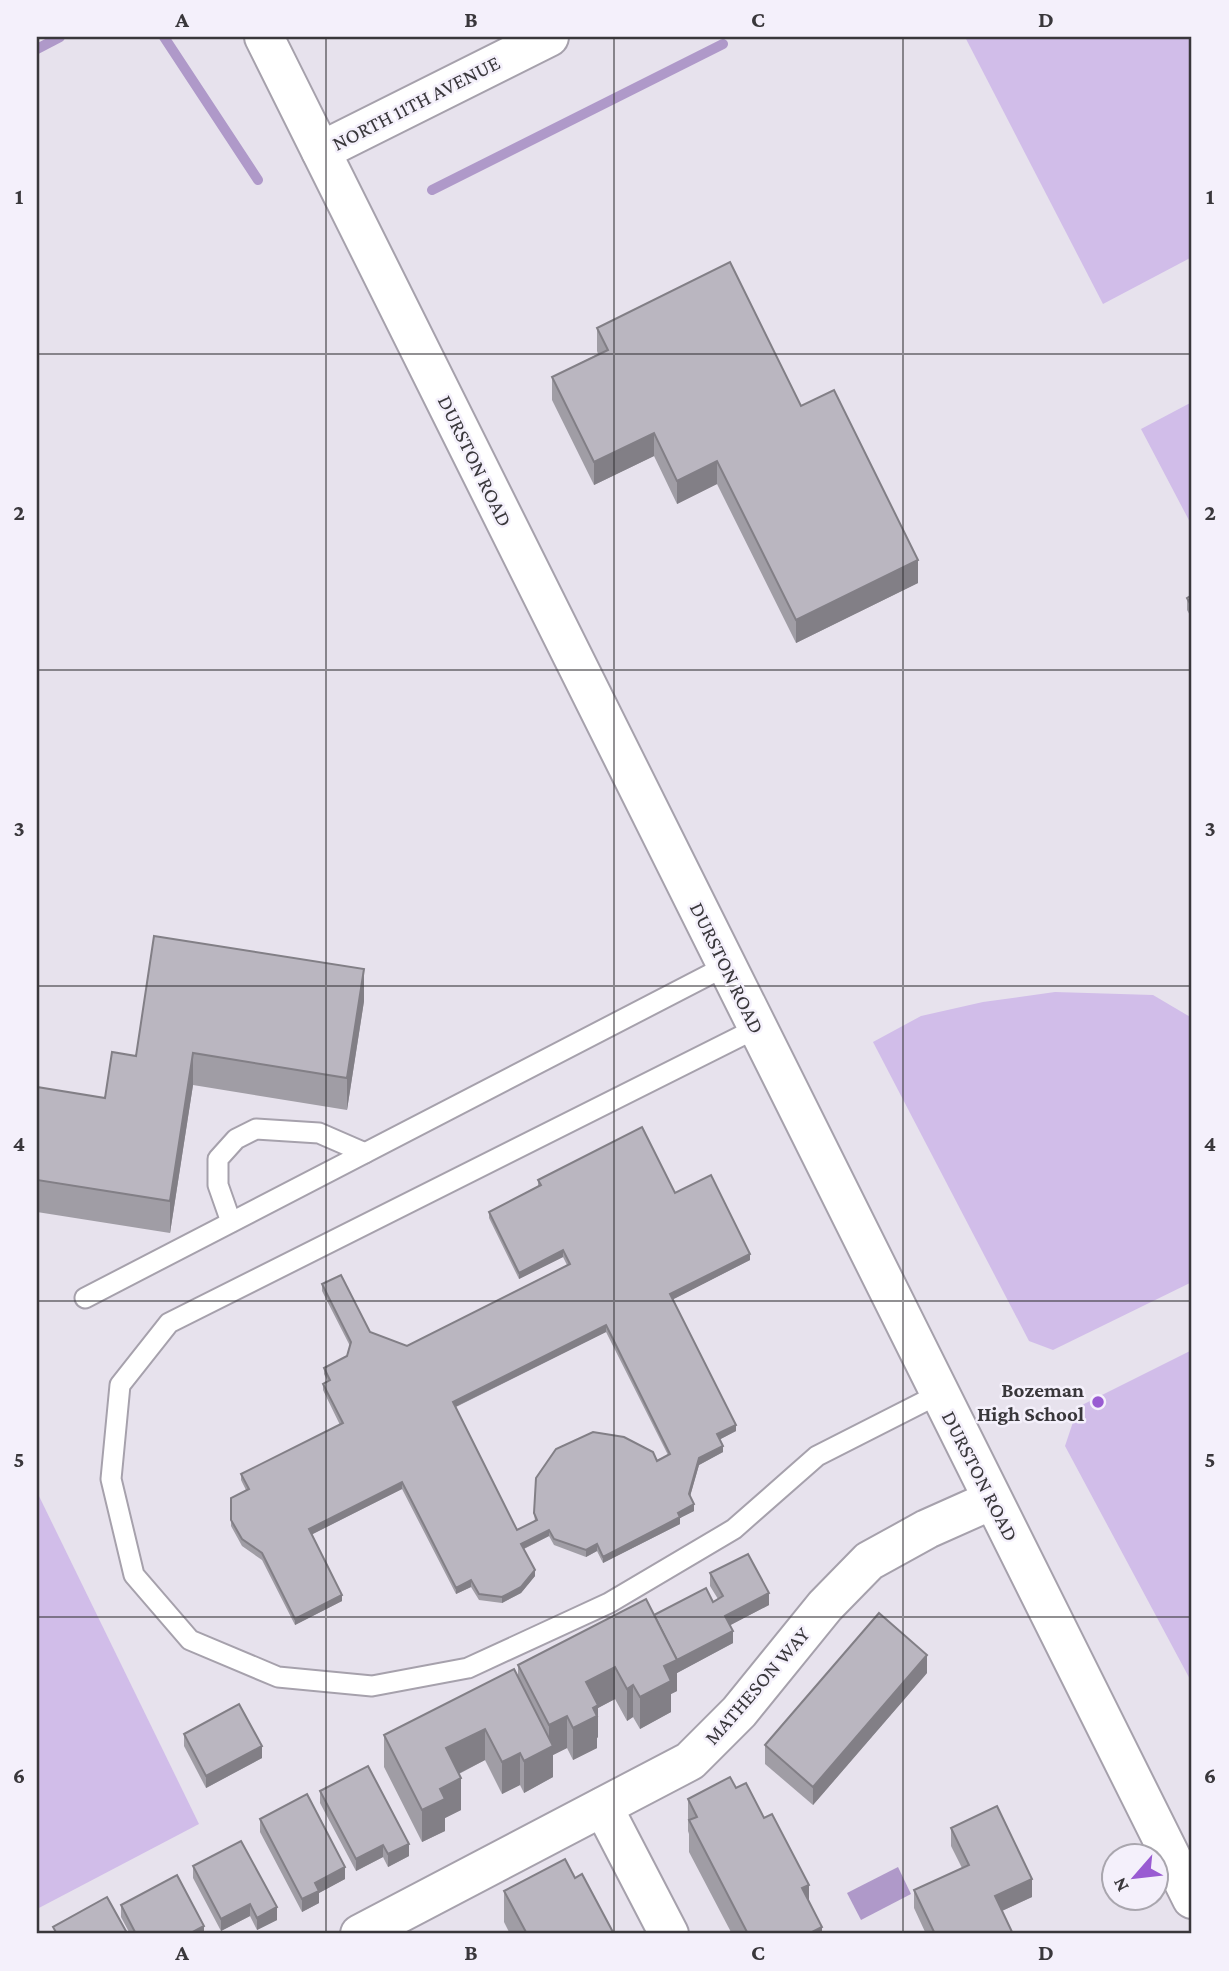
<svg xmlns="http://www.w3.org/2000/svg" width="1229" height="1971" font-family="'Crimson Pro',serif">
	<rect width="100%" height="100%" fill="#e7e2ed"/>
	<g fill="#d1bde9">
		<polygon points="965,37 1192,37 1192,257 1103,304"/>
		<polygon points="1192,402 1192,526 1141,429"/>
		<polygon points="1055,992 1153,995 1192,1018 1192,1282 1053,1350 1029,1341 873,1042 921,1016 983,1002"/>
		<polygon points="1192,1350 1192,1683 1065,1446 1078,1407"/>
		<polygon points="37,1492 199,1824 37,1909"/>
	</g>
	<polygon fill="#af99c9" points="898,1867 911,1894 861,1920 847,1893"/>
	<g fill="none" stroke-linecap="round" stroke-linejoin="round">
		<g stroke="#af99c9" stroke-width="10">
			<polyline points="164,37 258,180"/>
			<polyline points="37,49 60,37"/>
			<polyline points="432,190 723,44"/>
		</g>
		<defs>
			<g id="lane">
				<polyline points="757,1028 169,1323 120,1385 111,1479 134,1575 190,1640 278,1677 372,1686 468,1668 609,1603 734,1529 817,1456 939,1394"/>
				<polyline points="231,1222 218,1185 218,1159 236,1139 256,1129 319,1133 365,1153"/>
				<polyline points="85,1298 726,966"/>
			</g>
			<g id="street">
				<polyline points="603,1807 669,1934"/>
				<polyline points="360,1934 690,1761 739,1712 825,1606 869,1561 927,1529 992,1500"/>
			</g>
			<g id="secondary">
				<polyline points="264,37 1192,1899"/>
				<polyline points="321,151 549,37"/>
			</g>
		</defs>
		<use href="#lane" stroke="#a6a1ac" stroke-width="23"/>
		<use href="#street" stroke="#a6a1ac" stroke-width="42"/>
		<use href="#secondary" stroke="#a6a1ac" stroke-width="42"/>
		<use href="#lane" stroke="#fff" stroke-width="19"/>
		<use href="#street" stroke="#fff" stroke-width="38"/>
		<use href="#secondary" stroke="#fff" stroke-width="38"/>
	</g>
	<g fill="#a09da5" fill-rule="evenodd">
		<polygon points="597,328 801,406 918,583 796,643 717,484 677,504 654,456 594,485 552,400 552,377 598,354 597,351"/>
		<polygon points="1192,595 1192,619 1187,610 1187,598"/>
		<polygon points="364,1001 347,1110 193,1085 170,1233 37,1212 37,1087 105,1098 136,1056"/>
		<path d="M538,1180L675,1193L750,1260L673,1299L736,1431L720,1439L723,1452L699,1465L690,1496L694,1511L680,1518V1524L603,1563L597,1551L586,1557L554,1545L549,1536L524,1549L535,1576L521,1593L502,1603L479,1600L471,1587L456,1594L402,1489L312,1534L342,1601L295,1625L262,1560L242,1546L231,1526V1498L246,1490L241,1480V1474L340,1425L323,1390V1384L328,1382L324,1374V1368L347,1356L350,1346L322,1291V1284L370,1332L407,1346L567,1265L563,1257L519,1279L489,1218V1212L538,1186ZM606,1332L668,1455L534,1513L535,1521L517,1530L456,1407Z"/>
		<polygon points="710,1573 769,1605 730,1625 733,1643 677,1673 677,1691 671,1694 671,1712 640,1729 633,1717 627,1721 615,1699 598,1708 598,1737 597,1738 597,1748 573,1760 567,1748 553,1755 553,1777 524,1793 520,1785 502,1794 485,1760 459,1774 461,1810 445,1818 445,1831 422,1842 384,1767 384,1735 518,1677 518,1665 654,1615 713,1602 718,1599 710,1586"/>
		<polygon points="927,1673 813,1805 765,1764 765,1745"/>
		<polygon points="184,1734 262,1758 206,1788 184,1746"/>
		<polygon points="736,1788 809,1902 822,1934 732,1934 689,1852 689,1834 688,1831 688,1799"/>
		<polygon points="320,1791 409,1856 388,1867 383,1857 356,1871 320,1803"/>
		<polygon points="260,1819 345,1879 319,1893 319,1903 302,1912 260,1832"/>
		<polygon points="951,1828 1032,1897 1002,1911 1013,1934 926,1934 914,1908 914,1890 962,1868 951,1846"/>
		<polygon points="193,1866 277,1920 257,1930 250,1916 221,1931 193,1878"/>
		<polygon points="575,1878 614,1934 510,1934 504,1922 504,1891"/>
		<polygon points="121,1905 204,1934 130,1934 121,1917"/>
	</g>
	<g fill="#827f86">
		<polygon points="654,433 654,456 594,485 594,462"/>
		<polygon points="717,461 717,484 677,504 677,481"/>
		<polygon points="918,560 918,583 796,643 796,620"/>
		<polygon points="364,969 364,1001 347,1110 347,1078"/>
		<polygon points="193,1053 193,1085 170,1233 170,1201"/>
		<polygon points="563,1250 563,1257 519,1279 519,1273"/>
		<polygon points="750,1254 750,1260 670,1301 670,1294"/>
		<polygon points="606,1325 606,1332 453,1408 453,1402"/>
		<polygon points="736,1425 736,1431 717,1441 717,1434"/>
		<polygon points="723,1446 723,1452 699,1465 689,1500 689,1494 699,1458"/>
		<polygon points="402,1482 402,1489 309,1536 309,1529"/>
		<polygon points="694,1504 694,1511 680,1518 680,1524 603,1563 603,1557 678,1513"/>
		<polygon points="549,1530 549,1536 521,1550 521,1544"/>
		<polygon points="597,1544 597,1551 586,1557 586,1550"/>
		<polygon points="535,1570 535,1576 521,1593 502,1603 502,1597"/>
		<polygon points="471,1580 471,1587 456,1594 456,1588"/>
		<polygon points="769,1593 769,1605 725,1628 725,1616"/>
		<polygon points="342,1595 342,1601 295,1625 295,1619"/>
		<polygon points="733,1631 733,1643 677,1673 677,1691 671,1694 671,1712 640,1729 640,1697 664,1666"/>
		<polygon points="927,1655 927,1673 813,1805 813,1787"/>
		<polygon points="615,1667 615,1699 598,1708 598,1737 597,1738 597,1748 573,1760 573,1728 586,1682"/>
		<polygon points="633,1685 633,1717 627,1721 627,1689"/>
		<polygon points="567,1716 567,1748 553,1755 553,1777 524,1793 524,1761 549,1748 549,1725"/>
		<polygon points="485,1729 485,1760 446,1780 446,1748"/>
		<polygon points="262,1746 262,1758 206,1788 206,1776"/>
		<polygon points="520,1753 520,1785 502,1794 502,1762"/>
		<polygon points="461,1778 461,1810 445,1818 445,1831 422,1842 422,1810 440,1789"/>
		<polygon points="409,1844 409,1856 388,1867 388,1854"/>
		<polygon points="383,1845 383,1857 356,1871 356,1859"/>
		<polygon points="345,1867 345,1879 319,1893 319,1903 302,1912 302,1899 315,1883"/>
		<polygon points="1032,1879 1032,1897 995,1914 995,1896"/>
		<polygon points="809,1885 809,1917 802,1888"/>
		<polygon points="250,1904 250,1916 221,1931 221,1919"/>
		<polygon points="277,1907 277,1920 257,1930 257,1918"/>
		<polygon points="204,1926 204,1934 189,1934"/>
		<polygon points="822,1927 822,1934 812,1934 812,1932"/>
	</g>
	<g fill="#bab6c0" stroke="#827f86" stroke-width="2" fill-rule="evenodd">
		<polygon points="730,262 801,406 834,390 918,560 796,620 717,461 677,481 654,433 594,462 552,377 608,350 597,328"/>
		<polygon points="1192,595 1192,607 1187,598"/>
		<polygon points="154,936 364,969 347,1078 193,1053 170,1201 37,1180 37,1087 105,1098 112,1052 136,1056"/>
		<path d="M642,1127L675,1193L711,1175L750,1254L670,1294L736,1425L717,1434L723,1446L699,1458L689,1494L694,1504L678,1513L680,1517L603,1557L597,1544L586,1550L554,1539L549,1530L521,1544L535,1570L521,1587L502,1597L479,1594L471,1580L456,1588L402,1482L309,1529L342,1595L295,1619L262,1553L242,1539L231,1520V1498L249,1489L241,1474L343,1423L323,1384L330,1380L324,1368L347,1356L351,1342L322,1284L341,1275L370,1332L407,1346L570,1264L563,1250L519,1273L489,1212L541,1185L538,1180ZM606,1325L670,1454L657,1461L653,1452L624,1437L593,1432L556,1449L536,1478L534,1513L537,1520L517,1530L453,1402Z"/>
		<polygon points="748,1554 769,1593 725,1616 733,1631 677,1660 654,1615 706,1588 713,1602 723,1596 710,1573"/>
		<polygon points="646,1599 677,1660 664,1666 671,1681 640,1697 633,1685 627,1689 615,1667 586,1682 598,1705 593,1708 597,1716 573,1728 567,1716 549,1725 518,1665"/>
		<polygon points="879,1613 927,1655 813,1787 765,1745"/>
		<polygon points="514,1669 553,1746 524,1761 520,1753 502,1762 485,1729 446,1748 461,1778 440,1789 445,1799 422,1810 384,1735"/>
		<polygon points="239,1704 262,1746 206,1776 184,1734"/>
		<polygon points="368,1766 409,1844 388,1854 383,1845 356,1859 320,1791"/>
		<polygon points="730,1777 736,1788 746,1783 764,1818 772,1814 809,1885 802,1888 822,1927 812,1932 813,1934 748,1934 689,1820 697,1817 688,1799"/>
		<polygon points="307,1794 345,1867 315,1883 319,1891 302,1899 260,1819"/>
		<polygon points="997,1806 1032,1879 995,1896 1013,1934 935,1934 914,1890 969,1865 951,1828"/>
		<polygon points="241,1841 277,1907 257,1918 250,1904 221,1919 193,1866"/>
		<polygon points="565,1859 575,1878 582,1874 614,1934 527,1934 504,1891"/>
		<polygon points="177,1875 204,1926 189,1934 136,1934 121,1905"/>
		<polygon points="107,1897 127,1933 124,1934 57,1934 53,1927"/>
	</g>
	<path fill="none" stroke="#39373b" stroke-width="2" stroke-opacity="0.55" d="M326,37V1934M614,37V1934M903,37V1934M37,354H1192M37,670H1192M37,986H1192M37,1301H1192M37,1617H1192"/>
	<circle fill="#995bd2" stroke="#f4f0fb" stroke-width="2.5" cx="1098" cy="1402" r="7"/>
	<g text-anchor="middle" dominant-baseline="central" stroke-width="5" stroke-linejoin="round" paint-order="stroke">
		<g font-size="21" fill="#39373b" stroke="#f4f0fb">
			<text transform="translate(416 103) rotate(-27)">NORTH 11TH AVENUE</text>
			<text transform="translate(475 461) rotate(64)">DURSTON ROAD</text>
			<text transform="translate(727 968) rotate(64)">DURSTON ROAD</text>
			<text transform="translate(980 1476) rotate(63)">DURSTON ROAD</text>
			<text transform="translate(757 1686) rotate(-49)">MATHESON WAY</text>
		</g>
		<g font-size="21" font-weight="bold" fill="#39373b" stroke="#f4f0fb" text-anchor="end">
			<text x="1084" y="1390">Bozeman<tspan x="1084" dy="24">High School</tspan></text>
		</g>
	</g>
	<rect width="1229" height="1971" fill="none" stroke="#f4f0fb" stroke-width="77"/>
	<g transform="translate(1135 1877) rotate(242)"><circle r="33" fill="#f4f0fb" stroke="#a9a6ae" stroke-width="2"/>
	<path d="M0-5L12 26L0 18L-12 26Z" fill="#995bd2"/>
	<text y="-10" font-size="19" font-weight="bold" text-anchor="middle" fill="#39373b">N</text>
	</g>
	<rect x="38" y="38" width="1152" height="1894" fill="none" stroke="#39373b" stroke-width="2.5"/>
	<g font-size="23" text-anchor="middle" font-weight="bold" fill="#39373b">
		<text x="182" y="27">A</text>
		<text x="471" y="27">B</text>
		<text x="758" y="27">C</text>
		<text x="1046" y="27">D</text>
		<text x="19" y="204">1</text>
		<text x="1210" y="204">1</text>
		<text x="19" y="520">2</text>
		<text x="1210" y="520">2</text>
		<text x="19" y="836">3</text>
		<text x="1210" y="836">3</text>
		<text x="19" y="1151">4</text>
		<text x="1210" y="1151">4</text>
		<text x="19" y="1467">5</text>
		<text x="1210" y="1467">5</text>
		<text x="19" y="1783">6</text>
		<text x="1210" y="1783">6</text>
		<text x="182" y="1960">A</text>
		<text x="471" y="1960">B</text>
		<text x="758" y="1960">C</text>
		<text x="1046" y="1960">D</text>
	</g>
</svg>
